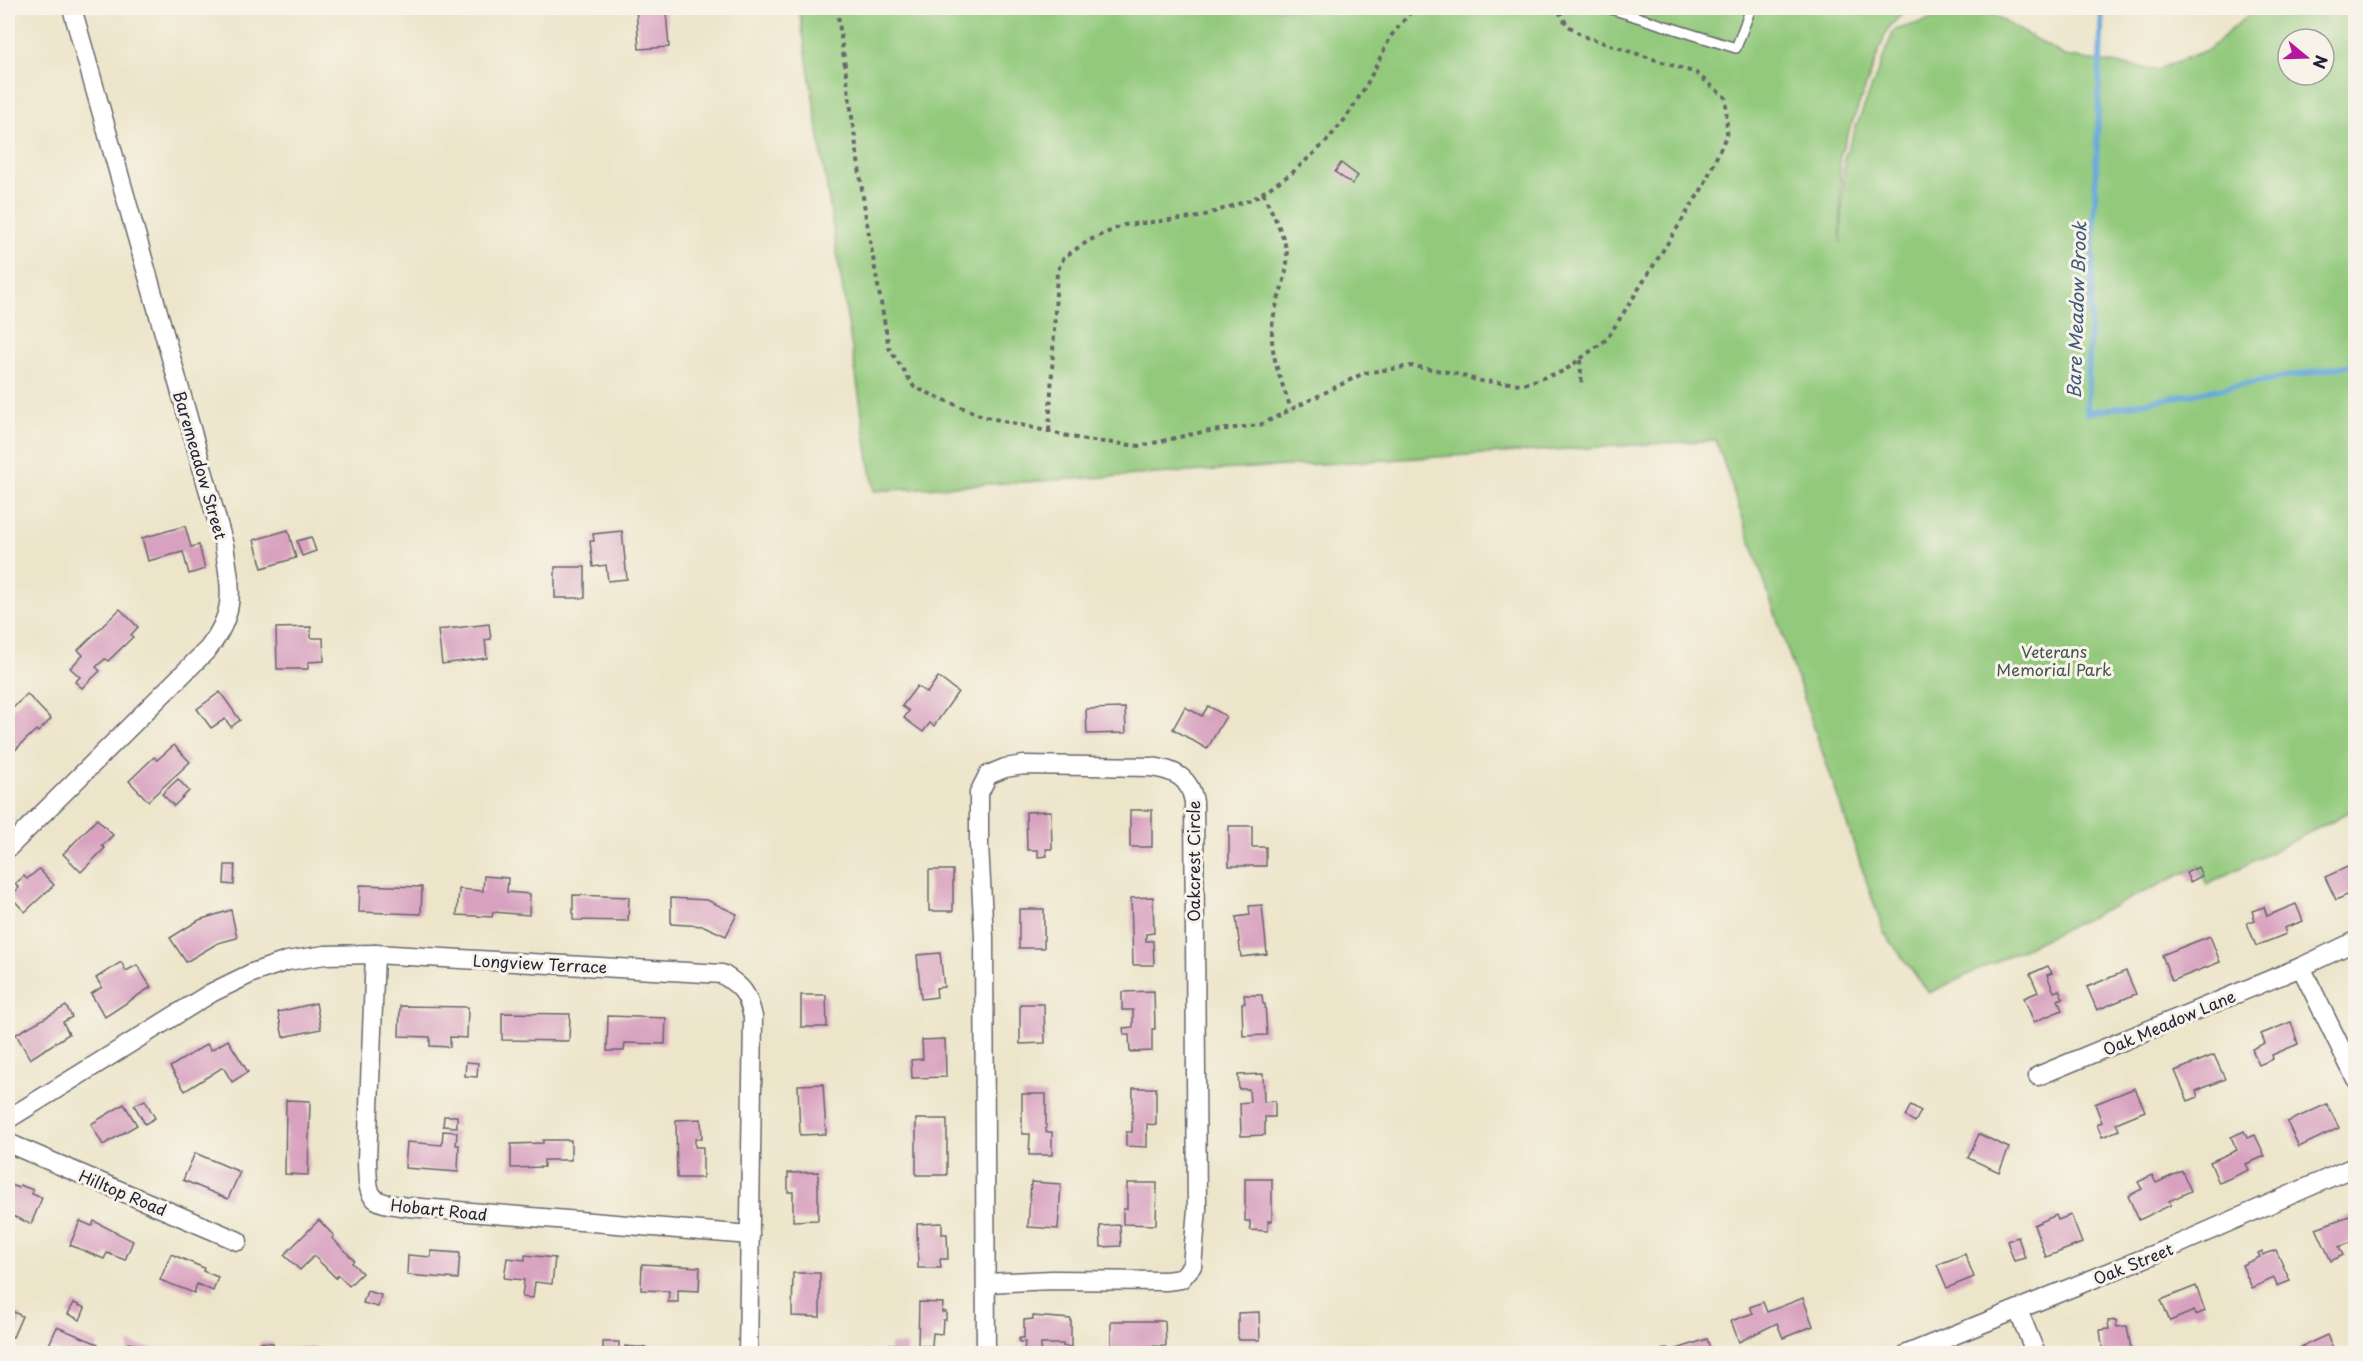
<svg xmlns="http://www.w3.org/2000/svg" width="2363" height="1361" font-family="'Playpen Sans',sans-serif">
	<rect width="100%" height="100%" fill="#f7f3e8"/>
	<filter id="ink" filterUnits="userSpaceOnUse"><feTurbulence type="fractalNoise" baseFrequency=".0167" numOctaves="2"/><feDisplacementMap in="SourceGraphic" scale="12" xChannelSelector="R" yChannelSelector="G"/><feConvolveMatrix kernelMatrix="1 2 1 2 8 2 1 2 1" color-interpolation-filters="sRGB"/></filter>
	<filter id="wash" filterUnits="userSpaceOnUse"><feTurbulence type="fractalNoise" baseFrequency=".008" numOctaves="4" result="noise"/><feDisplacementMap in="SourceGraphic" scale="24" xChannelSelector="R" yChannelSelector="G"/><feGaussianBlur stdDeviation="1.35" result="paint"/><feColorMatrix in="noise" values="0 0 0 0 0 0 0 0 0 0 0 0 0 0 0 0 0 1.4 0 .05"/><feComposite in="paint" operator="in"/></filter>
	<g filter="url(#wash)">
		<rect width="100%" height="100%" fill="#ede5ca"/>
		<path fill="#92c97c" stroke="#5a765c" stroke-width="1.5" fill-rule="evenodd" d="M799,8H1907L1887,30L1840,155L1841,243L1844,158L1894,30L1971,8H1981L2065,56L2156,70L2209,49L2256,8H2355V809L2207,885L2199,866L1929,993L1884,933L1716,440L874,491ZM2288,39H2324V75H2288Z"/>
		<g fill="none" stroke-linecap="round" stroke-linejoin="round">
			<polyline stroke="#64a7d8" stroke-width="6" points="2102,8 2087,413 2356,364"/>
		</g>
		<g id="blocks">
			<g fill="#d8a1bf">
				<polygon points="636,8 662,8 662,12 666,12 669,47 639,49"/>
				<polygon points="1341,163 1358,176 1352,184 1335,172"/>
				<polygon points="185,526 191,547 199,545 205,569 189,574 183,552 148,561 142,538"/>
				<polygon points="288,530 296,558 262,568 254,540"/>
				<polygon points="622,531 627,579 608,581 606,565 593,567 590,541 594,541 593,534"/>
				<polygon points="311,537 316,551 302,556 297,541"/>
				<rect x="555" y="567" width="30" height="31"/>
				<polygon points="120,609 138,627 131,635 133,637 108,661 105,659 96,667 100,671 82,688 75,682 80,677 70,668 83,655 78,650"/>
				<polygon points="489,624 491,639 485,640 487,658 442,664 438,630"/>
				<polygon points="311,627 311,638 323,638 324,661 308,662 308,669 277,669 276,628"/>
				<polygon points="938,677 958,692 934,726 930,723 923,732 904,718 909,711 902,706 917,686 927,693"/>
				<polygon points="220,692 240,720 231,727 225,719 211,728 197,709"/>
				<polygon points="27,694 51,719 38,732 36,730 8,757 8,713"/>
				<polygon points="1208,706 1226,716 1207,749 1173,729 1185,707 1202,716"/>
				<polygon points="1125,708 1126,733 1087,734 1086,709"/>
				<polygon points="174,745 190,762 148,801 129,781 154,757 157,760"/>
				<polygon points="178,779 189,791 174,806 162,794"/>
				<rect x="1130" y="810" width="22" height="37"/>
				<polygon points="1051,811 1052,849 1046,849 1047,856 1038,857 1038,850 1027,850 1026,812"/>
				<polygon points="97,819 113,835 102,846 105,848 81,872 63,854"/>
				<polygon points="1229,826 1252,826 1252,847 1266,847 1266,866 1229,866"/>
				<polygon points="2356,863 2356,891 2336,900 2325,877"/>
				<polygon points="225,865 235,865 234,885 224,884"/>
				<polygon points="2198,867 2202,876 2190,882 2186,873"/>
				<polygon points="39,869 54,885 25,912 10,896 19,888 15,884 24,876 27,879"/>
				<rect x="929" y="870" width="24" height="41"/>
				<polygon points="484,876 508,878 507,892 530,894 529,915 493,912 492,917 457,915 459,889 483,891"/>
				<polygon points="360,885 422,887 421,914 359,912"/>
				<polygon points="573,895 629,897 628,921 573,920"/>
				<polygon points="1153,897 1154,933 1146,934 1146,941 1153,941 1154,965 1133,965 1131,898"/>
				<polygon points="671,898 707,900 737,914 726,936 704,926 671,924"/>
				<polygon points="2296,904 2303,921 2284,928 2286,934 2256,946 2247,923 2255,920 2252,911 2264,907 2267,916"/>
				<polygon points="1262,905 1267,954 1241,957 1236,917 1250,915 1249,906"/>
				<rect x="1019" y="909" width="25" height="39"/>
				<polygon points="231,910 237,938 218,943 186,962 170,938 199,920"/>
				<polygon points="2210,936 2220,962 2172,981 2162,955"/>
				<polygon points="940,953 944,987 936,988 937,997 921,999 917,955"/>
				<polygon points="121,962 126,971 137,965 151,987 105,1017 91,994 102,987 96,978"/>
				<polygon points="2048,966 2052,973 2047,975 2054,992 2059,990 2063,998 2058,1000 2062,1010 2034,1022 2024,998 2038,992 2030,974"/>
				<polygon points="2126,971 2136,994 2097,1010 2087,987"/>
				<polygon points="8,979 13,985 8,991"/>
				<polygon points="1154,991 1155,1029 1152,1029 1152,1051 1130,1052 1129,1035 1124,1035 1123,1028 1133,1027 1133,1010 1122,1010 1122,992"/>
				<polygon points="801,995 826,995 827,1027 801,1027"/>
				<polygon points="1244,995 1262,995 1263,1004 1265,1004 1267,1035 1243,1036 1242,1003 1245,1003"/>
				<polygon points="316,1003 321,1029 283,1037 278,1012"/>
				<polygon points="1020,1004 1044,1004 1045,1043 1020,1044"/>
				<polygon points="66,1006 72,1017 63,1022 69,1034 30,1059 16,1034"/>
				<polygon points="400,1006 468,1007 467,1038 450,1037 450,1047 430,1046 430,1037 399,1036"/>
				<polygon points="502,1013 570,1014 569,1041 502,1040"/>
				<polygon points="608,1016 666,1018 665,1044 625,1043 624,1051 607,1051"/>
				<polygon points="2291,1022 2298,1044 2272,1055 2273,1059 2259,1065 2252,1049 2265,1043 2261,1034"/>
				<polygon points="945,1039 946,1077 912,1078 911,1060 923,1059 922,1040"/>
				<polygon points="228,1040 248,1072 232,1082 223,1067 185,1091 170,1067 207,1044 211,1050"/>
				<polygon points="2214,1055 2225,1079 2196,1091 2198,1097 2188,1101 2175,1071"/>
				<polygon points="466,1062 478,1063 477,1077 465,1076"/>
				<polygon points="1263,1074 1264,1102 1275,1101 1275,1117 1265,1117 1265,1135 1241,1136 1240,1103 1250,1102 1249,1089 1239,1089 1238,1075"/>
				<polygon points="823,1084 826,1134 800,1135 798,1085"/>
				<polygon points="1133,1088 1156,1088 1156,1125 1147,1124 1147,1147 1126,1146 1126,1132 1132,1132"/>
				<polygon points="2135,1088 2145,1111 2116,1123 2119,1130 2102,1137 2097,1124 2102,1122 2095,1104"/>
				<polygon points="1022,1094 1046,1094 1046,1132 1052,1132 1052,1155 1029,1155 1030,1134 1022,1134"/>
				<polygon points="145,1100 155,1118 145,1124 134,1105"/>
				<polygon points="286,1100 310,1101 308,1175 285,1174"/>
				<polygon points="124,1104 137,1125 103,1145 91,1124"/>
				<polygon points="2327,1104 2339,1128 2299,1147 2287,1122"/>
				<polygon points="1911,1105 1921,1111 1915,1122 1905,1116"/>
				<polygon points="444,1116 457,1116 457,1127 443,1126"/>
				<polygon points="701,1119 702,1139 695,1139 695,1147 703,1147 703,1178 677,1178 676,1120"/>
				<rect x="916" y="1119" width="31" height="56"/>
				<polygon points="443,1131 457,1132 456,1145 459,1145 458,1172 405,1168 407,1142 442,1145"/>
				<polygon points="2244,1131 2247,1138 2255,1135 2265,1156 2246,1164 2249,1170 2219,1183 2210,1162 2237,1150 2231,1137"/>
				<polygon points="1979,1134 2009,1148 1999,1172 1968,1158"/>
				<polygon points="543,1140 571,1140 571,1160 544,1160 544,1167 511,1168 511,1144 543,1143"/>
				<polygon points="195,1153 240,1172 228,1199 183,1180"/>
				<polygon points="2182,1171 2191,1191 2169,1201 2171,1205 2139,1220 2128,1196 2142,1189 2138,1182 2152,1175 2156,1183"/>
				<polygon points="818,1172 818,1220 793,1221 793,1192 788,1192 788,1173"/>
				<polygon points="1245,1179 1272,1179 1272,1221 1268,1221 1268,1231 1250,1230 1250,1221 1245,1221"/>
				<polygon points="1031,1182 1061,1184 1058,1229 1028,1227"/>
				<polygon points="1127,1183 1157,1183 1156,1225 1123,1224 1123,1209 1127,1209"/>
				<polygon points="8,1184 19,1188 20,1185 33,1190 32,1194 42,1198 31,1224 8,1214"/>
				<polygon points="2056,1215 2058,1220 2071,1215 2082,1243 2046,1257 2034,1225"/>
				<polygon points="2352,1215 2356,1222 2356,1240 2339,1247 2343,1255 2331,1261 2316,1228"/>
				<polygon points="319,1220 334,1236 332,1238 354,1260 352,1263 362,1273 349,1286 338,1275 336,1278 314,1256 300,1270 284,1255"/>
				<polygon points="80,1221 92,1226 94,1221 133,1241 125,1260 107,1253 104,1259 70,1245"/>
				<polygon points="942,1223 942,1234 947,1234 948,1259 940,1259 941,1268 918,1268 917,1224"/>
				<polygon points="1120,1225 1121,1246 1101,1247 1100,1226"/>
				<polygon points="2018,1237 2025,1258 2014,1261 2007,1241"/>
				<polygon points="2276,1250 2290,1281 2277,1286 2274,1278 2252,1288 2242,1265 2260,1257 2258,1253 2262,1251 2263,1255"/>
				<polygon points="431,1251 460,1253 458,1279 407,1275 408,1255 431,1257"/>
				<polygon points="171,1254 204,1268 203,1271 218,1277 213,1291 197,1284 194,1293 160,1280"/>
				<polygon points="1965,1254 1974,1277 1947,1288 1937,1265"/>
				<polygon points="525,1255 555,1258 552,1284 535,1282 533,1298 522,1297 524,1280 504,1278 507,1258 525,1260"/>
				<polygon points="642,1264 700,1267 699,1291 678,1290 678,1302 668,1302 669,1291 641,1290"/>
				<polygon points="793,1273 820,1273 820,1317 792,1316"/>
				<polygon points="2196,1286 2205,1311 2196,1315 2194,1311 2170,1321 2161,1300"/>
				<polygon points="367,1291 381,1295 378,1307 363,1303"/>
				<polygon points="1803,1298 1813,1326 1783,1338 1777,1323 1739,1342 1731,1321 1753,1313 1750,1307 1763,1302 1767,1312"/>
				<polygon points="919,1302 943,1303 942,1312 946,1312 946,1320 943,1320 942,1334 933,1333 932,1346 918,1346"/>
				<polygon points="74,1303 85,1308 80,1320 68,1314"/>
				<polygon points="8,1309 22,1316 13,1337 8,1335"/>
				<polygon points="1259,1312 1260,1340 1238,1340 1238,1313"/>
				<polygon points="1033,1316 1071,1319 1071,1347 1063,1346 1063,1344 1041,1344 1041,1354 1024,1354 1025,1342 1019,1342 1019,1338 1024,1338 1024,1320 1033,1319"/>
				<polygon points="2116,1320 2117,1327 2127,1326 2131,1349 2103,1354 2100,1330 2109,1329 2108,1321"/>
				<polygon points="1111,1321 1165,1321 1166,1346 1128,1347 1128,1354 1111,1354"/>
				<polygon points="57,1327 98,1344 95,1354 63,1354 48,1347"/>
				<polygon points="2327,1335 2336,1354 2301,1354 2299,1348"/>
				<polygon points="1707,1339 1712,1354 1652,1354 1667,1348 1668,1352"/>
				<polygon points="260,1342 273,1343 273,1349 301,1354 258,1354"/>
				<rect x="603" y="1342" width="16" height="12"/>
				<polygon points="129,1343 172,1353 172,1354 127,1354"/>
				<polygon points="890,1344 907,1345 907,1354 890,1354"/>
				<polygon points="625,1346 647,1348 646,1354 624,1354"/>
				<polygon points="305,1347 321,1349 321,1354 304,1354"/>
				<polygon points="863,1351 881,1352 881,1354 863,1354"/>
			</g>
		</g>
	</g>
	<g filter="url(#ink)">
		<use href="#blocks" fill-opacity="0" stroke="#69666d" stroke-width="1.5"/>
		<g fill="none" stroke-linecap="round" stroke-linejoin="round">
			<defs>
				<polyline id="service" points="1608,8 1736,48 1751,8"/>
				<g id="minor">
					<path d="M8,848L208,649C237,611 231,590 224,545L72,8"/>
					<polyline points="2356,941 2301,967 2356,1079"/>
					<path d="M375,954L367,1159C368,1198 367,1203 409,1207L750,1235"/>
					<polyline points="2038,1076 2301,967"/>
					<path d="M8,1119L211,993L252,973L287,961L325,955L375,954L722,974C743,987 748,994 753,1017L748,1354"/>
					<polyline points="8,1143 238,1241"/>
					<polyline points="2018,1310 2036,1354"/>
					<path d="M986,1354L984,937L979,845V793L988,775L1005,768L1024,765L1151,767C1174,770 1190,777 1194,802L1197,1209L1192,1266L1181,1279L1166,1281L1052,1280L986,1283"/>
					<polyline points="1907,1354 2172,1247 2356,1166"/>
				</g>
			</defs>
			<use href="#service" stroke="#69666d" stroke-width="12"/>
			<use href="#minor" stroke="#69666d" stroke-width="21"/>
			<g stroke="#69666d" stroke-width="4" stroke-dasharray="4.5 4.5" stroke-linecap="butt">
				<polyline points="837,8 866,218 889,348 914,387 982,416 1085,440 1140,446 1202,432 1260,425 1364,373 1412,366 1453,373 1480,381 1524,384 1564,371 1607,339 1703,187 1727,134 1726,98 1696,73 1583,36 1567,25 1557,8"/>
				<path d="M1263,193C1271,211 1289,242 1287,262C1286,282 1276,301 1273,320C1268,352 1281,380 1291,409"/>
				<polyline points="1580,360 1582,387"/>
				<polyline points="1049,431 1057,272 1064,257 1090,240 1124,225 1199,217 1253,199 1292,173 1325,143 1346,118 1367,84 1391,36 1414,8"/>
			</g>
			<use href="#service" stroke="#fff" stroke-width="9"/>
			<use href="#minor" stroke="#fff" stroke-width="18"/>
		</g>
	</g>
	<g text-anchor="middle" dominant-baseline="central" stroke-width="6" stroke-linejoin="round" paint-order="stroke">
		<g font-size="16" fill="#22223b" stroke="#f7f3e8">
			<text transform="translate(201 465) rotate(74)">Baremeadow Street</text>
			<text transform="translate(1193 861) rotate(-90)">Oakcrest Circle</text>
			<text transform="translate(540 963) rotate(3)">Longview Terrace</text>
			<text transform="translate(2169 1022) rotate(-23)">Oak Meadow Lane</text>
			<text transform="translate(123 1192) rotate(23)">Hilltop Road</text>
			<text transform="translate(439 1209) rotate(6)">Hobart Road</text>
			<text transform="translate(2133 1263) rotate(-22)">Oak Street</text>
		</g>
		<g font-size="16" fill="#44544e" stroke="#f7f3e8">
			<text x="2054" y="651">Veterans<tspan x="2054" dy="18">Memorial Park</tspan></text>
		</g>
		<g font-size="18" font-style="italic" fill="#3c577a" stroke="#f7f3e8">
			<text transform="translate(2076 310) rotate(-88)">Bare Meadow Brook</text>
		</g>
	</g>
	<rect width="2363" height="1361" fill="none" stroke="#f7f3e8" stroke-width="30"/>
	<g transform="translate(2306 57) rotate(109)"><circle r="28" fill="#f7f3e8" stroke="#a29fa3" stroke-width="1.5"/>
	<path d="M0-4.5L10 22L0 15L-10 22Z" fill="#b5179e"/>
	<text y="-9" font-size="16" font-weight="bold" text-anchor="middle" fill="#22223b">N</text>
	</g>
</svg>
